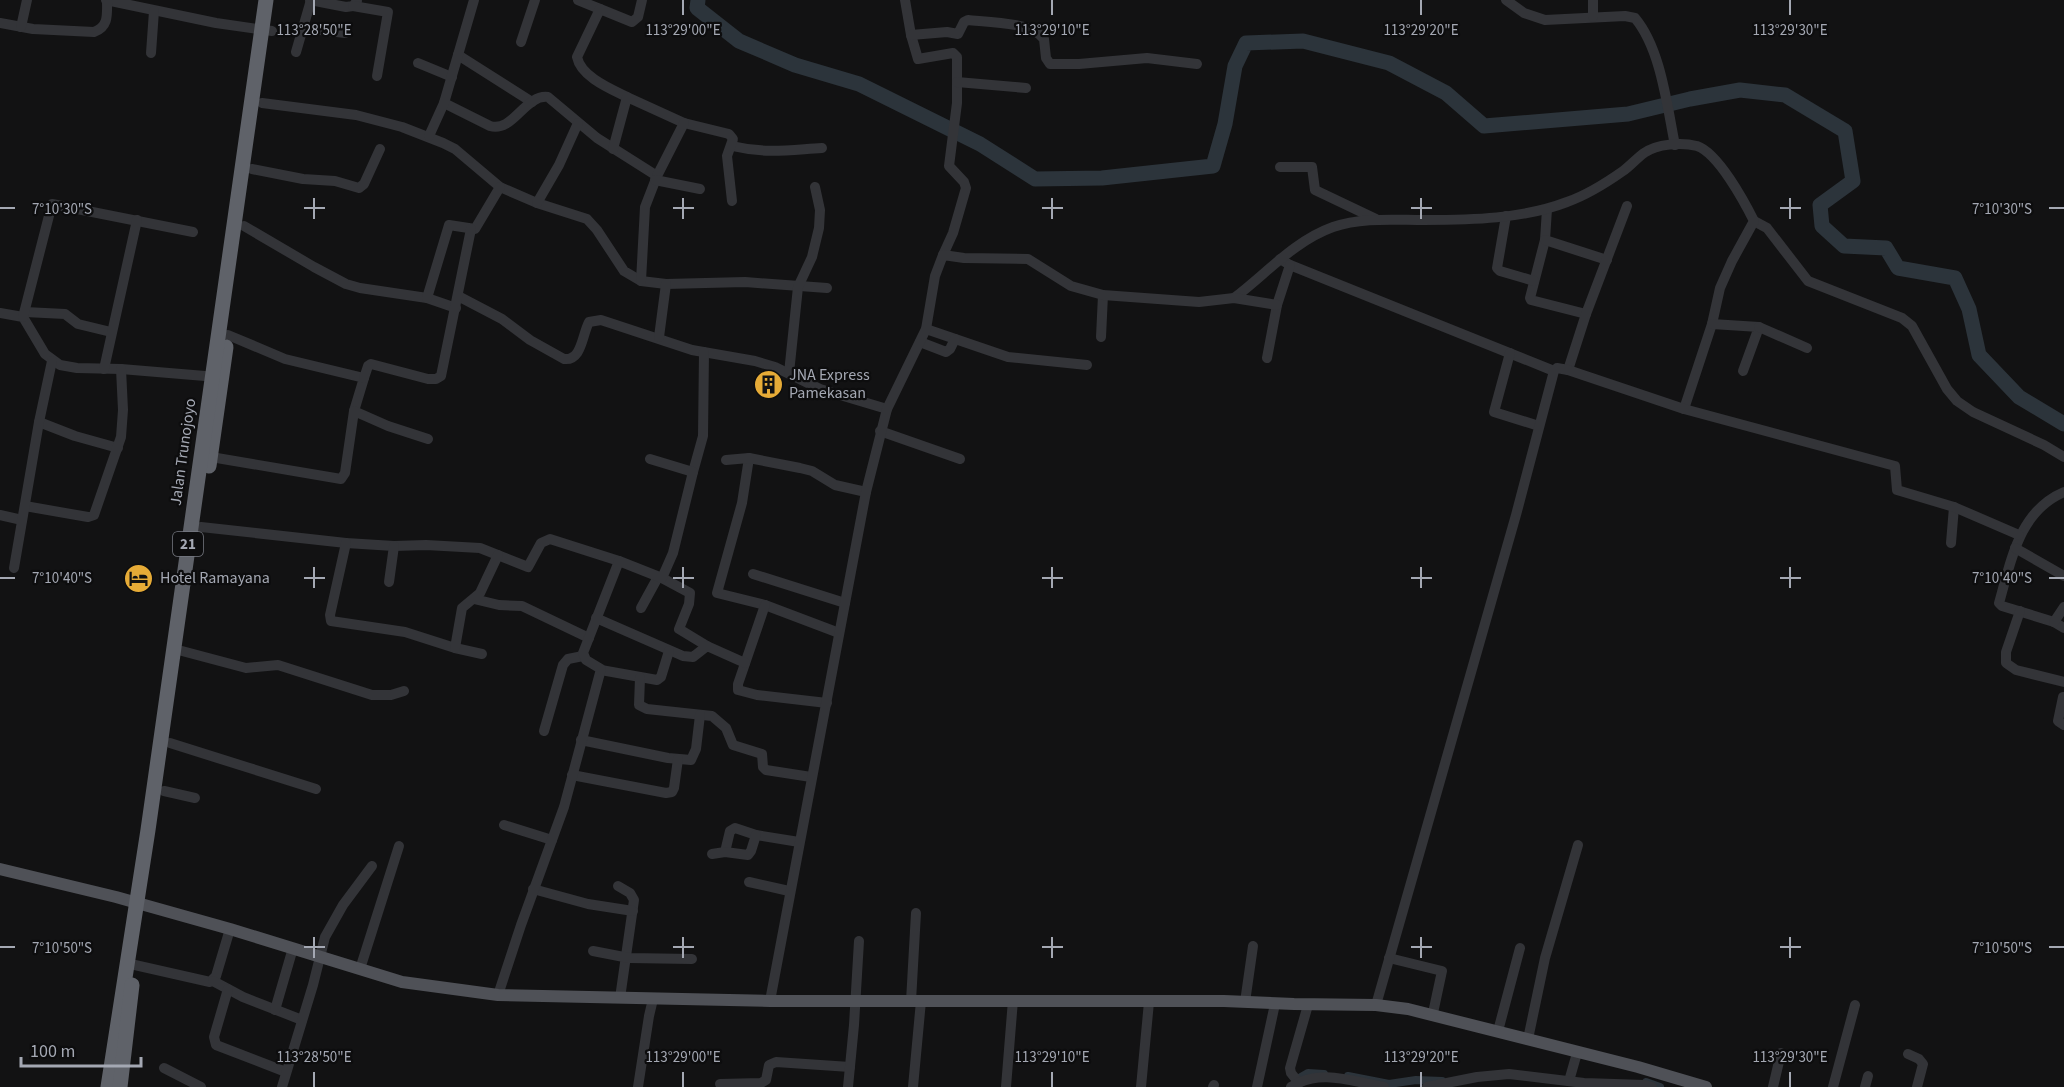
<svg xmlns="http://www.w3.org/2000/svg" width="2064" height="1087" font-family="'Source Sans 3',sans-serif">
	<rect width="100%" height="100%" fill="#121213"/>
	<g fill="none" stroke-linecap="round" stroke-linejoin="round">
		<g stroke="#2c343b" stroke-width="8">
			<polyline points="1348,1076 1389,1084 1416,1080 1442,1081"/>
			<polyline points="1296,1080 1308,1073 1324,1074"/>
			<polyline points="1646,1082 1660,1087"/>
		</g>
		<polyline stroke="#2c343b" stroke-width="15" points="698,0 697,8 739,41 795,65 859,84 980,144 1035,179 1102,178 1213,166 1225,124 1235,66 1246,43 1303,41 1389,63 1446,93 1484,126 1628,114 1690,99 1740,90 1785,95 1845,131 1853,181 1820,205 1822,226 1844,246 1886,248 1898,268 1955,278 1969,309 1979,355 2019,397 2064,424"/>
		<g stroke="#333438" stroke-width="10">
			<polyline points="106,0 216,23 272,31"/>
			<polyline points="310,0 346,7 353,6 357,1"/>
			<polyline points="578,0 600,9"/>
			<polyline points="905,0 911,35 918,59 953,53 957,57 957,103 949,166 964,182 966,188 953,233 943,255"/>
			<path d="M1506,0L1524,13L1545,20L1625,16L1635,18C1661,49 1667,106 1675,145"/>
			<polyline points="353,6 388,12 377,76"/>
			<polyline points="1593,17 1593,0"/>
			<path d="M0,23L33,29L94,32C109,27 107,14 107,1"/>
			<polyline points="21,27 27,0"/>
			<polyline points="304,28 345,33"/>
			<path d="M911,35L947,32L958,34L964,22L968,20C988,22 1032,22 1044,39L1046,58L1050,64H1079L1147,58L1197,64"/>
			<polyline points="521,42 535,0"/>
			<polyline points="296,52 311,0"/>
			<polyline points="151,53 154,11"/>
			<polyline points="458,55 532,102"/>
			<polyline points="418,63 452,77"/>
			<polyline points="957,82 1026,88"/>
			<path d="M627,97C611,89 581,77 577,57L600,9L632,22L638,17L642,0"/>
			<polyline points="262,103 356,115 402,127 443,143 455,149 500,187 537,203 587,219 597,230 624,271 641,281 666,284 745,282 827,288"/>
			<path d="M444,103L490,126C513,133 525,94 548,97L597,138L657,176L645,207L641,281"/>
			<polyline points="429,136 444,103 474,0"/>
			<path d="M732,146C766,154 788,150 822,148"/>
			<polyline points="613,149 627,97 684,123 729,134 733,139 727,156 732,201"/>
			<polyline points="1280,167 1312,167 1315,190 1376,219"/>
			<polyline points="252,169 303,179 335,181 359,188 364,184 380,149"/>
			<polyline points="657,176 684,123"/>
			<polyline points="655,180 700,189"/>
			<polyline points="537,203 559,165 578,123"/>
			<polyline points="1547,209 1545,240 1530,298 1531,300 1586,314"/>
			<polyline points="1506,216 1497,268 1500,271 1534,281"/>
			<polyline points="1754,221 1767,228 1808,281 1902,318 1912,326 1947,389 1957,401 1973,412 2044,445 2064,457"/>
			<polyline points="244,226 314,267 346,284 360,288 427,298 456,308"/>
			<polyline points="1545,240 1607,260"/>
			<polyline points="1280,259 1290,265 1554,371"/>
			<path d="M458,296L502,319L530,340L564,359C582,361 582,335 589,322L601,320L692,350L755,361L775,367L820,389L887,409"/>
			<polyline points="427,298 449,225 475,229 500,187"/>
			<path d="M1234,298C1266,274 1294,241 1333,227C1362,217 1394,220 1424,220C1471,220 1523,219 1567,202C1587,195 1606,183 1623,171C1630,166 1636,159 1644,153C1657,144 1681,142 1697,146C1718,153 1744,201 1754,221L1732,261L1720,288L1712,324L1684,409"/>
			<polyline points="25,312 65,314 78,324 111,332"/>
			<polyline points="0,313 23,317 45,354 60,365 77,368 121,369 217,377"/>
			<polyline points="23,317 52,204 193,232"/>
			<polyline points="1712,324 1759,327 1743,371"/>
			<polyline points="1759,327 1807,348"/>
			<polyline points="926,329 1008,357 1087,365"/>
			<polyline points="228,335 285,359 364,378 354,411"/>
			<polyline points="659,337 666,284"/>
			<polyline points="1101,337 1103,295"/>
			<polyline points="920,342 946,352 950,349 955,339"/>
			<polyline points="1510,353 1494,412 1539,426"/>
			<polyline points="1267,358 1277,305 1290,265"/>
			<polyline points="104,369 137,220"/>
			<polyline points="1568,370 1586,314 1627,206"/>
			<polyline points="789,373 798,287 812,257 819,228 820,210 815,187"/>
			<polyline points="364,378 368,366 371,364 428,379 436,379 441,376 471,229"/>
			<polyline points="39,422 75,436 118,448"/>
			<polyline points="880,431 960,459"/>
			<polyline points="211,457 341,479 345,473 354,411 388,426 428,439"/>
			<polyline points="749,458 742,503 717,593 765,605 839,633"/>
			<polyline points="726,460 749,458 800,468 812,471 835,485 866,492"/>
			<polyline points="693,472 703,436 704,352"/>
			<path d="M2064,492C2019,511 2011,561 1999,603L2002,606L2054,622L2064,628"/>
			<polyline points="25,506 88,517 94,515 121,437 123,410 121,369"/>
			<polyline points="0,515 22,520"/>
			<polyline points="201,527 346,543 394,546 426,545 480,548 528,567 541,543 550,539 619,561"/>
			<polyline points="346,543 330,615 331,621 405,632 455,648 482,654"/>
			<polyline points="1951,543 1954,507"/>
			<polyline points="2015,548 2064,576"/>
			<polyline points="14,568 39,422 52,361"/>
			<polyline points="753,574 845,603"/>
			<polyline points="662,578 690,593 689,604 679,629 707,646"/>
			<polyline points="389,582 394,546"/>
			<polyline points="474,599 499,605 522,606 589,638"/>
			<polyline points="765,605 738,684 738,690 757,695 827,703"/>
			<polyline points="641,608 658,577"/>
			<polyline points="2020,611 2006,652 2006,663 2016,670 2064,682"/>
			<polyline points="596,618 683,656 693,657 707,646 745,663"/>
			<polyline points="2054,622 2064,607"/>
			<polyline points="455,648 462,608 480,593 498,555"/>
			<polyline points="182,651 246,668 278,665 372,695 391,695 404,691"/>
			<polyline points="601,670 657,680 661,677 669,651"/>
			<polyline points="640,678 639,705 647,709 712,716 726,728 733,745 762,754 763,767 766,770 811,777"/>
			<polyline points="2063,697 2058,721 2064,725"/>
			<polyline points="544,731 563,665 568,659 583,656"/>
			<polyline points="581,740 668,758 691,760 696,749 700,715"/>
			<polyline points="170,743 316,789"/>
			<polyline points="572,775 666,793 672,792 674,788 678,759"/>
			<polyline points="164,791 195,798"/>
			<polyline points="504,825 552,840"/>
			<polyline points="725,852 730,831 735,828 756,835 799,842"/>
			<polyline points="712,854 725,852 748,855 751,851 756,835"/>
			<polyline points="749,882 789,891"/>
			<polyline points="618,886 630,893 634,900 620,998"/>
			<polyline points="533,889 588,904 633,911"/>
			<polyline points="593,951 629,958 692,959"/>
			<polyline points="1389,958 1442,971 1433,1013"/>
			<polyline points="126,963 210,982 216,976 230,929"/>
			<polyline points="360,969 399,846"/>
			<polyline points="213,981 243,997 302,1020"/>
			<polyline points="228,989 214,1037 216,1045 286,1072"/>
			<polyline points="498,995 521,925 564,807 601,669 586,660 583,653 619,561 662,578 673,553 693,472 650,459"/>
			<polyline points="770,1001 866,492 887,409 926,329 935,276 943,255 964,258 1028,259 1071,286 1103,295 1199,302 1234,298 1277,305"/>
			<polyline points="911,1001 916,913"/>
			<polyline points="1245,1002 1253,946"/>
			<polyline points="1376,1005 1516,515 1554,371 1557,368 1568,370 1684,409 1895,466 1897,490 1954,507 2019,535"/>
			<polyline points="275,1010 293,948"/>
			<polyline points="1498,1031 1520,948"/>
			<polyline points="1528,1039 1545,958 1578,845"/>
			<polyline points="1908,1054 1919,1059 1923,1064 1917,1087"/>
			<polyline points="164,1068 201,1087"/>
			<polyline points="1569,1081 1577,1053"/>
			<polyline points="1299,1083 1291,1073 1290,1068 1308,1005"/>
			<polyline points="720,1084 761,1083 766,1080 769,1065 776,1062 850,1067"/>
			<polyline points="282,1087 313,985 325,937 343,905 372,866"/>
			<polyline points="638,1087 649,1016 653,999"/>
			<polyline points="848,1087 854,1025 859,941"/>
			<polyline points="913,1087 921,1001"/>
			<polyline points="1006,1087 1013,1000"/>
			<polyline points="1141,1087 1149,1002"/>
			<polyline points="1213,1087 1214,1085"/>
			<polyline points="1257,1087 1275,1004"/>
			<path d="M1291,1087C1319,1068 1354,1082 1384,1087"/>
			<polyline points="1427,1087 1477,1077 1509,1074 1584,1083 1645,1085 1652,1087"/>
			<polyline points="1773,1087 1781,1053"/>
			<polyline points="1833,1087 1855,1005"/>
			<polyline points="1865,1087 1868,1076"/>
		</g>
		<polyline stroke="#4f5157" stroke-width="12" points="0,869 116,897 230,929 402,982 498,995 770,1001 1224,1001 1294,1004 1376,1005 1408,1009 1638,1067 1706,1087"/>
		<g stroke="#5f6269" stroke-width="15">
			<polyline points="209,466 226,347"/>
			<polyline points="108,1087 148,830 266,0"/>
			<polyline points="120,1087 132,985"/>
		</g>
	</g>
	<path fill="none" stroke="#a4a8b3" stroke-width="2" d="M314,0V15M683,0V15M1052,0V15M1421,0V15M1790,0V15M314,198V219M683,198V219M1052,198V219M1421,198V219M1790,198V219M0,208H15M304,208H325M673,208H694M1042,208H1063M1411,208H1432M1780,208H1801M2049,208H2064M314,567V588M683,567V588M1052,567V588M1421,567V588M1790,567V588M0,578H15M304,578H325M673,578H694M1042,578H1063M1411,578H1432M1780,578H1801M2049,578H2064M314,937V958M683,937V958M1052,937V958M1421,937V958M1790,937V958M0,947H15M304,947H325M673,947H694M1042,947H1063M1411,947H1432M1780,947H1801M2049,947H2064M314,1072V1087M683,1072V1087M1052,1072V1087M1421,1072V1087M1790,1072V1087"/>
	<defs>
		<symbol id="building-disc" viewBox="-11 -11 22 22"><circle r="9.5" fill="#e6ab37" stroke="#0d0d0e"/><path d="M-4-6H4V6H1V3H-1V6H-4ZM-2.5-4.3h1.7v1.8h-1.7ZM.8-4.3h1.7v1.8H.8ZM-2.5-1h1.7V.8h-1.7ZM.8-1h1.7V.8H.8Z" fill="#111"/></symbol>
		<symbol id="hotel-disc" viewBox="-11 -11 22 22"><circle r="9.5" fill="#e6ab37" stroke="#0d0d0e"/><path d="M-6-4.5h1.5V1H6V5H4.5V3h-9V5H-6ZM-4 0a1.8 1.8 0 1 1 3.6 0ZM.5 0V-2.5h3Q6-2.5 6 0Z" fill="#111"/></symbol>
	</defs>
	<g fill-rule="evenodd">
		<use href="#building-disc" x="752" y="368" width="33" height="33"/>
		<use href="#hotel-disc" x="122" y="562" width="33" height="33"/>
	</g>
	<g text-anchor="middle" dominant-baseline="central" stroke-width="4.5" stroke-linejoin="round" paint-order="stroke">
		<rect fill="#0d0d0e" stroke="#777a82" stroke-width="1.5" x="173" y="532" width="30" height="24" rx="4.5"/>
		<g font-size="15" font-weight="bold" fill="#a4a8b3">
			<text x="188" y="544">21</text>
		</g>
		<g font-size="16" fill="#a4a8b3" stroke="#0d0d0e" text-anchor="start">
			<text x="789" y="375">JNA Express<tspan x="789" dy="18">Pamekasan</tspan></text>
			<text x="160" y="578">Hotel Ramayana</text>
		</g>
		<g font-size="16" fill="#a4a8b3" stroke="#0d0d0e">
			<text transform="translate(183 452) rotate(-82)">Jalan Trunojoyo</text>
		</g>
	</g>
	<g font-size="15" text-anchor="middle" fill="#a4a8b3" stroke="#0d0d0e" stroke-width="4.5" stroke-linejoin="round" paint-order="stroke">
		<text x="314" y="35">113°28'50"E</text>
		<text x="683" y="35">113°29'00"E</text>
		<text x="1052" y="35">113°29'10"E</text>
		<text x="1421" y="35">113°29'20"E</text>
		<text x="1790" y="35">113°29'30"E</text>
		<text x="62" y="214">7°10'30"S</text>
		<text x="2002" y="214">7°10'30"S</text>
		<text x="62" y="583">7°10'40"S</text>
		<text x="2002" y="583">7°10'40"S</text>
		<text x="62" y="953">7°10'50"S</text>
		<text x="2002" y="953">7°10'50"S</text>
		<text x="314" y="1062">113°28'50"E</text>
		<text x="683" y="1062">113°29'00"E</text>
		<text x="1052" y="1062">113°29'10"E</text>
		<text x="1421" y="1062">113°29'20"E</text>
		<text x="1790" y="1062">113°29'30"E</text>
	</g>
	<path d="M21 1057v9h120v-9" fill="none" stroke="#a4a8b3" stroke-width="3"/>
	<text x="30" y="1057" font-size="18" fill="#a4a8b3" stroke="#0d0d0e" stroke-width="4.5" paint-order="stroke">100 m</text>
</svg>
